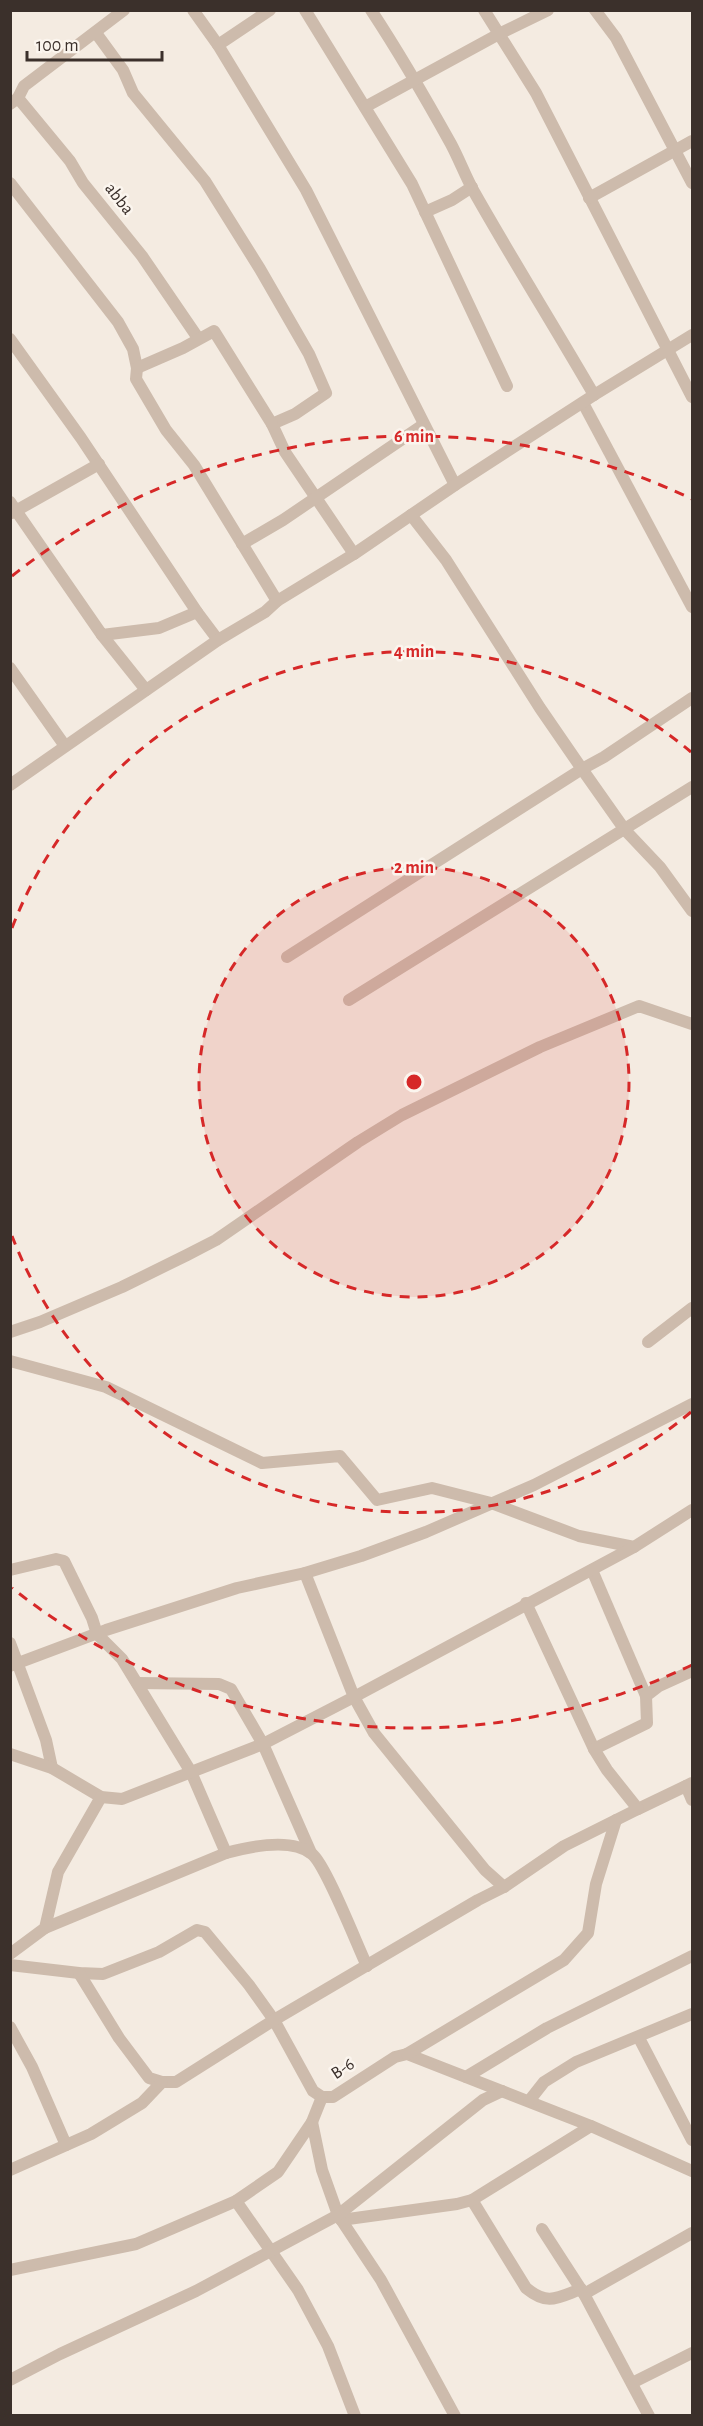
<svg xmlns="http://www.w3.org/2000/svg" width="703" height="2426" font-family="'Alegreya Sans',sans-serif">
	<rect width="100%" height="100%" fill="#f4ebe1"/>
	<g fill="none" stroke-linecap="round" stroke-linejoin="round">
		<g stroke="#cdbbac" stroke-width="12">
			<polyline points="193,10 218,45"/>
			<polyline points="270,10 218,45 306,190 455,485"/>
			<polyline points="305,10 412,184 507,386"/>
			<path d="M371,10C400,54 426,99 451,144C459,159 465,175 473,190C512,259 554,326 594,395"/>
			<polyline points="484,10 536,93 692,397"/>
			<polyline points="595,10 616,38 692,183"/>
			<polyline points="96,33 123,70 133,93 205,181 260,269 309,354 326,393 295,414 272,424 285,452 354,554"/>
			<polyline points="18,98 70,161 83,183 142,256 198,338"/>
			<polyline points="10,104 18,98 24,86 124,10"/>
			<polyline points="365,107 499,34 548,10"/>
			<polyline points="10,183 118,322 133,349 137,368 136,379 166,430 194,465 277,601"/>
			<polyline points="589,198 692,141"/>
			<polyline points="425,212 452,200 472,187"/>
			<polyline points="10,339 81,438 197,612 218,640"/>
			<polyline points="137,368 183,348 214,331 272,424"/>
			<polyline points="583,403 692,607"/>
			<polyline points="10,502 102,635 159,628 197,612"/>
			<polyline points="12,513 99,464"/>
			<polyline points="411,515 446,560 540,708 582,769 625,830 660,867 692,911"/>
			<polyline points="242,544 283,520 423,425"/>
			<polyline points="102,635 146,690"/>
			<polyline points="10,668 65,746"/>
			<polyline points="10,785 218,640 265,612 277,601 354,554 455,485 594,395 692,335"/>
			<polyline points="287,957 582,769 604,757 692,698"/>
			<polyline points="349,1000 692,787"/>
			<polyline points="10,1332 40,1322 122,1287 187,1255 216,1240 358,1142 402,1115 540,1047 639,1006 692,1024"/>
			<polyline points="648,1342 692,1308"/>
			<polyline points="10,1361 106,1387 262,1463 340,1456 377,1500 432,1488 491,1503 579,1536 634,1547 692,1510"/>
			<polyline points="10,1570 56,1559 64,1561 92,1618 97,1634 122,1659 191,1772 226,1853"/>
			<polyline points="592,1570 646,1696"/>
			<polyline points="305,1573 354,1697 374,1733 485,1870 504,1887"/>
			<polyline points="526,1603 594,1749 607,1770 638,1809 692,1783"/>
			<polyline points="10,1643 46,1740 52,1768"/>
			<polyline points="10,1666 106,1630 237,1588 305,1573 361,1556 426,1532 534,1485 692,1404"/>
			<polyline points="137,1683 219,1684 231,1689 263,1744 311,1853"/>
			<polyline points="594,1749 647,1723 646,1696 659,1686 692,1671"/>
			<polyline points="10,1754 52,1768 101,1797 122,1799 263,1744 354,1697 634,1547"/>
			<polyline points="686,1786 692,1800"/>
			<path d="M45,1928L226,1853C248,1847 291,1837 312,1854C326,1865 357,1945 367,1966"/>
			<polyline points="10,1954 45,1928 58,1872 101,1797"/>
			<polyline points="10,1965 79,1973 103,1974 159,1952 197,1930 205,1932 249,1985 274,2020 313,2091 322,2097 333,2097 395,2057 407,2054 591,2126 692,2171"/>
			<polyline points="79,1973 119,2038 149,2078 162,2082 176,2082 274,2020 478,1900 504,1887 564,1846 638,1809"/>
			<polyline points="10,2027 32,2067 66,2145"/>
			<polyline points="639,2038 692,2140"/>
			<polyline points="407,2054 564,1960 588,1933 596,1884 616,1820"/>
			<polyline points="466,2077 547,2028 692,1956"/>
			<polyline points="529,2101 544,2082 576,2062 692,2014"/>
			<polyline points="312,2122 322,2170 338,2215 381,2280 455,2416"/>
			<polyline points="10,2170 91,2134 142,2103 162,2082"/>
			<path d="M472,2200L526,2288C548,2306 557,2298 581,2289"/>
			<polyline points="236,2201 298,2290 328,2346 355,2416"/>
			<polyline points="341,2220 457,2204 472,2200 591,2126"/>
			<polyline points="542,2229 584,2294 649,2416"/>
			<polyline points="10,2270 136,2244 236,2201 278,2172 312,2122 322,2097"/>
			<polyline points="584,2294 692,2233"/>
			<polyline points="10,2380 60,2354 196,2291 338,2215 483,2100 502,2091"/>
			<polyline points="632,2383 692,2353"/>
		</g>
	</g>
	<circle cx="414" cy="1082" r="215" fill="#d62828" fill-opacity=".12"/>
	<g fill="none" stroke="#d62828" stroke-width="3" stroke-dasharray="10 8">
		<circle cx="414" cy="1082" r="215"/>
		<path d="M691 1412A431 431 0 0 1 12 1236M12 928A431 431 0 0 1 691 752"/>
		<path d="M692 1665A646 646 0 0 1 12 1588M12 576A646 646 0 0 1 692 499"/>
	</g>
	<g text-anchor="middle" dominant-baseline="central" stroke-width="5" stroke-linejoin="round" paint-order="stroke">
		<g font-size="18" fill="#3b302b" stroke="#fbf5ee">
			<text transform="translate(119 199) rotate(52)">abba</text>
			<text transform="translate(343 2069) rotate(-33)">B-6</text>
		</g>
	</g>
	<circle cx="414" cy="1082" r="9" fill="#d62828" stroke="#fbf5ee" stroke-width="3"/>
	<g font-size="18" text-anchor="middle" font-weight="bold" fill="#d62828" stroke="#fbf5ee" stroke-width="5" stroke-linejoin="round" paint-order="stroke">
		<text x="414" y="442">6 min</text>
		<text x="414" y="657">4 min</text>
		<text x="414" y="873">2 min</text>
	</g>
	<rect width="703" height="2426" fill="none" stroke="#3b302b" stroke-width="24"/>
	<path d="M27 51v9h135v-9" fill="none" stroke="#3b302b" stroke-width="3"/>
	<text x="36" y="51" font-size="18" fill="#3b302b" stroke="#fbf5ee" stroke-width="4.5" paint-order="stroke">100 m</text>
</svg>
